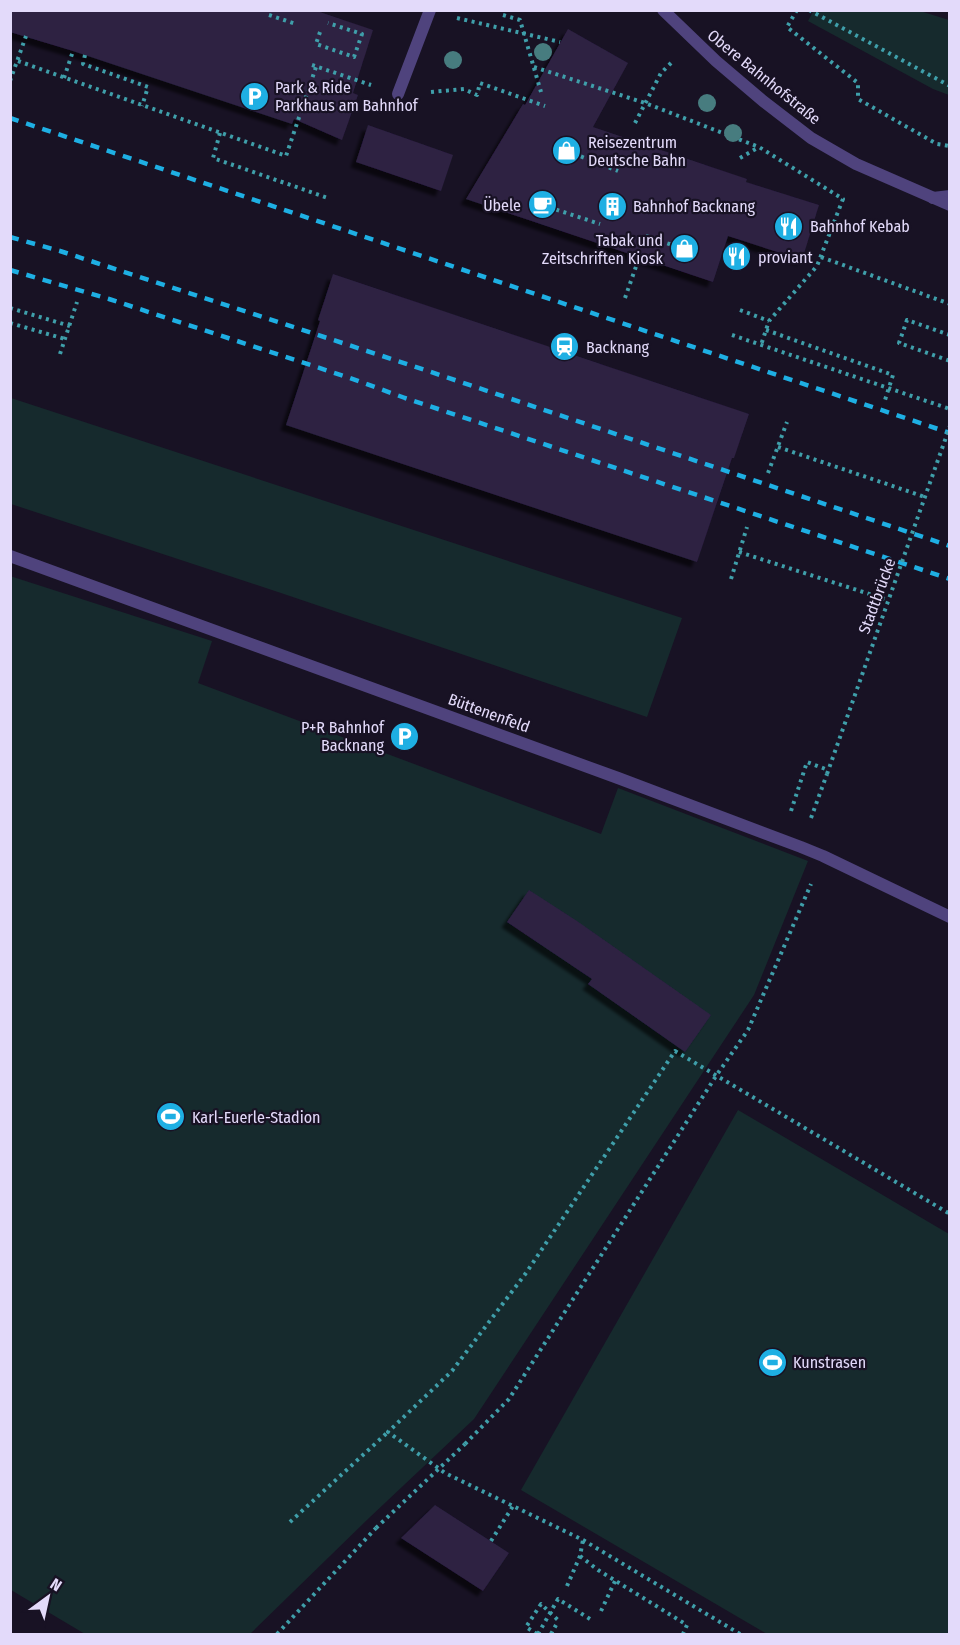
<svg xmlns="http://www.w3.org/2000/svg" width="960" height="1645" font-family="'Fira Sans Condensed',sans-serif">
	<defs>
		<filter id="shadow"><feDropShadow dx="-5.5" dy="5.5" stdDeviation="1.5" flood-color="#0009"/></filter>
	</defs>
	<rect width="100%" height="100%" fill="#181224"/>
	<g fill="#162a2d">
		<polygon points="814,10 920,11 949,20 949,95 933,89 808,21"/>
		<polygon points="11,398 682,618 647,717 278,592 11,504"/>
		<polygon points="10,576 212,641 198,683 601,834 618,788 808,861 754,995 474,1419 369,1518 250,1634 85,1634 11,1590"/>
		<polygon points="738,1110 949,1234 949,1634 767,1634 521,1490"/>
	</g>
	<g fill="#2d2043" filter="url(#shadow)">
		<polygon points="10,10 314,10 373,30 353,93 358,95 342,140 294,119 292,124 73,51 10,32"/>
		<polygon points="568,29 628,63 593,127 747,179 746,182 819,205 802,260 728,236 713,282 466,199 523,104 525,105"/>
		<polygon points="368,125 453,155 441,191 356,162"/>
		<polygon points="333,274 749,414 734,458 732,458 697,562 286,425 320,321 318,320"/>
		<polygon points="529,890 577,921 711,1015 685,1052 588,984 592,979 507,922"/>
		<polygon points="435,1505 509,1553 483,1591 401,1538"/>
	</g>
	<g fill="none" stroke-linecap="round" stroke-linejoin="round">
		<g stroke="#3f9faa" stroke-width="4" stroke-dasharray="3 4.5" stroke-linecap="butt">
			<polyline points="797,10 787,27 858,83 858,99 937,144 950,146"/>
			<polyline points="809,10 950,86"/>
			<polyline points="269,15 296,24"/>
			<polyline points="503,15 520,20 541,92"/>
			<polyline points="457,18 560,42"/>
			<polyline points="320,32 316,44 354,57 362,34 328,23"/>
			<polyline points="85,55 83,64 148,87 142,106"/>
			<polyline points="18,61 286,156 316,67"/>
			<polyline points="312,65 371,85"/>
			<polyline points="534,67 645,103 759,147 843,199 817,266 769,321 761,345"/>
			<polyline points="64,78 73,51"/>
			<polyline points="10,81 26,36"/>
			<polyline points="431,92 464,89 477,95 480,83 545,106"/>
			<polyline points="635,123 661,73 674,60"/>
			<polyline points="220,133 213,158 328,198"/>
			<polyline points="567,151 618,171"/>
			<polyline points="740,158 759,147"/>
			<polyline points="542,205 600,224"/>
			<polyline points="646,236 684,249"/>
			<polyline points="821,257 950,304"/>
			<polyline points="625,298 639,258"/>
			<polyline points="10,308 70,326"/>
			<polyline points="740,310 769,321"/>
			<polyline points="10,323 65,339"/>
			<polyline points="766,330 893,375 885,400"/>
			<polyline points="732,335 950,409"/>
			<polyline points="950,335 907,320 899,343 950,361"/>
			<polyline points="60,354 77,302"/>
			<polyline points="778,447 925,497"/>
			<polyline points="768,473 787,422"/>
			<polyline points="739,552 888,600"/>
			<polyline points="731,579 747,527"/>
			<polyline points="791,811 807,762 828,770"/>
			<polyline points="811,818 827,774"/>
			<polyline points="465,1444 509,1399 716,1076 748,1030 811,884"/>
			<polyline points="290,1522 388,1432"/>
			<polyline points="491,1541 513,1506"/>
			<polyline points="580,1556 598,1570 687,1625 683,1634"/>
			<polyline points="567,1586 580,1556 583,1540"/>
			<polyline points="601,1611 616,1579"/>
			<polyline points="277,1634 376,1528"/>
			<polyline points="537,1634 526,1627 541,1604 559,1621"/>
			<polyline points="551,1634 556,1625"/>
			<polyline points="740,1634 583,1540 445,1473 388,1432 452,1371 526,1273 675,1051 950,1214"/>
		</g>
		<polyline stroke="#4f437d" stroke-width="12" points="398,94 430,10"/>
		<g stroke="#4f437d" stroke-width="12">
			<polyline points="933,198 950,196"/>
			<polyline points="10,556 618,778 801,847 823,856 950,917"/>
		</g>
		<polyline stroke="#4f437d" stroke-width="12" points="663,10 716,61 763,101 811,138 856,164 950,205"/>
		<g stroke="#1eafe3" stroke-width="4.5" stroke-dasharray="9 8" stroke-linecap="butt">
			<polyline points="10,118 950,433"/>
			<polyline points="10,237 60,251 410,365 950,546"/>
			<polyline points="10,270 109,299 350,378 405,398 950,579"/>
		</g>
		<g stroke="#3f9faa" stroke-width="4" stroke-dasharray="3 4.5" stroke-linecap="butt">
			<polyline points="827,774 950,426"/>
			<polyline points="376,1528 465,1444"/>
			<polyline points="538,1634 558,1599 590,1619"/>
		</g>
	</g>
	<g fill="#477c7f">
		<circle cx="543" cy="52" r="9"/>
		<circle cx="453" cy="60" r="9"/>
		<circle cx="707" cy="103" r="9"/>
		<circle cx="733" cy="133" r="9"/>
	</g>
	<defs>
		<symbol id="parking-disc" viewBox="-11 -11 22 22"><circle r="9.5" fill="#1eafe3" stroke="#181224"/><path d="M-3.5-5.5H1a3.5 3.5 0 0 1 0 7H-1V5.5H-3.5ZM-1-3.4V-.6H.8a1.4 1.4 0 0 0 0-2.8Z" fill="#fff"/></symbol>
		<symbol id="shop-disc" viewBox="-11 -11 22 22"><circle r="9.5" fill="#1eafe3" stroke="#181224"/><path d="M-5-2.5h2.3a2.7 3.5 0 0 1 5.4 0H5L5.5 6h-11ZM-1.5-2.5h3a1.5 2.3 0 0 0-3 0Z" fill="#fff"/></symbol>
		<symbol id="cafe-disc" viewBox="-11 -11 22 22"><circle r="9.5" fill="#1eafe3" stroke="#181224"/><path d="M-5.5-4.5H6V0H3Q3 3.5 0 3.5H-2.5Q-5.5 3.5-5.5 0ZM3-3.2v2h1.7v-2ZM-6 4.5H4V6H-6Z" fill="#fff"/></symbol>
		<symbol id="building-disc" viewBox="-11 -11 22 22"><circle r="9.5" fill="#1eafe3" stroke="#181224"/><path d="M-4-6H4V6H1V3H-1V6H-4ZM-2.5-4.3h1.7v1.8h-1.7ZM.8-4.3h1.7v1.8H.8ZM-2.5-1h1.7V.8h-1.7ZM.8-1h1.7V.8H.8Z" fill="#fff"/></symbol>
		<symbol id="restaurant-disc" viewBox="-11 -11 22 22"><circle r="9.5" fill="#1eafe3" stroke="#181224"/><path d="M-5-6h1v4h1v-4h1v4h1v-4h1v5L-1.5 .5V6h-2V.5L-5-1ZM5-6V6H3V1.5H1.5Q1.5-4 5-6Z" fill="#fff"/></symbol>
		<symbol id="station-disc" viewBox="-11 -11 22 22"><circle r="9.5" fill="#1eafe3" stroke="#181224"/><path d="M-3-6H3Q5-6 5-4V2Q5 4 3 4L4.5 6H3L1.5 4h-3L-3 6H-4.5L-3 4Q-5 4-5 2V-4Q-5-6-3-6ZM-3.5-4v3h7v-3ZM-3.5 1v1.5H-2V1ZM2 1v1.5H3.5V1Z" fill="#fff"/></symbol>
		<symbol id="stadium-disc" viewBox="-11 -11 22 22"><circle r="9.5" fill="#1eafe3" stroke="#181224"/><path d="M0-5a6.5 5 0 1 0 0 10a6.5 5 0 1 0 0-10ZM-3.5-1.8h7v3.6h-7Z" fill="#fff"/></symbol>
	</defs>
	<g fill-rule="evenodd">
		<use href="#parking-disc" x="238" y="80" width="33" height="33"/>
		<use href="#shop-disc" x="550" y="134" width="33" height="33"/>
		<use href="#cafe-disc" x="526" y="188" width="33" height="33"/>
		<use href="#building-disc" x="596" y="190" width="33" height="33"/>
		<use href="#restaurant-disc" x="772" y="210" width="33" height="33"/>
		<use href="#shop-disc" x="668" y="232" width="33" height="33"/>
		<use href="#restaurant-disc" x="720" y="240" width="33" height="33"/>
		<use href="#station-disc" x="548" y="330" width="33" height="33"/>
		<use href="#parking-disc" x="388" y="720" width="33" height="33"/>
		<use href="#stadium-disc" x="154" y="1100" width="33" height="33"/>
		<use href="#stadium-disc" x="756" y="1346" width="33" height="33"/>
	</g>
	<g text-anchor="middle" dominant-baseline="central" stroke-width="4.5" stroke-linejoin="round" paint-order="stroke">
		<g font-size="16" fill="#e3dafa" stroke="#181224">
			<text transform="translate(764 77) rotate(39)">Obere Bahnhofstraße</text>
			<text transform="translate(877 596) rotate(-70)">Stadtbrücke</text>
			<text transform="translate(489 713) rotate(20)">Büttenenfeld</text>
		</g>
		<g font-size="16" fill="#e3dafa" stroke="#181224" text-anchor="start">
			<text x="275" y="87">Park &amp; Ride<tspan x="275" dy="18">Parkhaus am Bahnhof</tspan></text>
			<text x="588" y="142">Reisezentrum<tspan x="588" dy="18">Deutsche Bahn</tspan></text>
			<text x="521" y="205" text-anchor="end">Übele</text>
			<text x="633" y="206">Bahnhof Backnang</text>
			<text x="810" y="226">Bahnhof Kebab</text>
			<text x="663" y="240" text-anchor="end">Tabak und<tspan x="663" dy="18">Zeitschriften Kiosk</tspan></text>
			<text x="758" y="257">proviant</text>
			<text x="586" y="347">Backnang</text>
			<text x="384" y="727" text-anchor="end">P+R Bahnhof<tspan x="384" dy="18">Backnang</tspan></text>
			<text x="192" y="1117">Karl-Euerle-Stadion</text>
			<text x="793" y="1362">Kunstrasen</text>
		</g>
	</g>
	<rect width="960" height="1645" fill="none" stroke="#e3dafa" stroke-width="24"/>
	<g transform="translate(48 1597) rotate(33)" stroke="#181224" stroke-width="4.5" paint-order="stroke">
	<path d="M0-4.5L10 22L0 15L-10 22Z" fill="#e3dafa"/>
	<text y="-9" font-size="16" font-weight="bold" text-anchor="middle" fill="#e3dafa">N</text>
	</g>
</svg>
